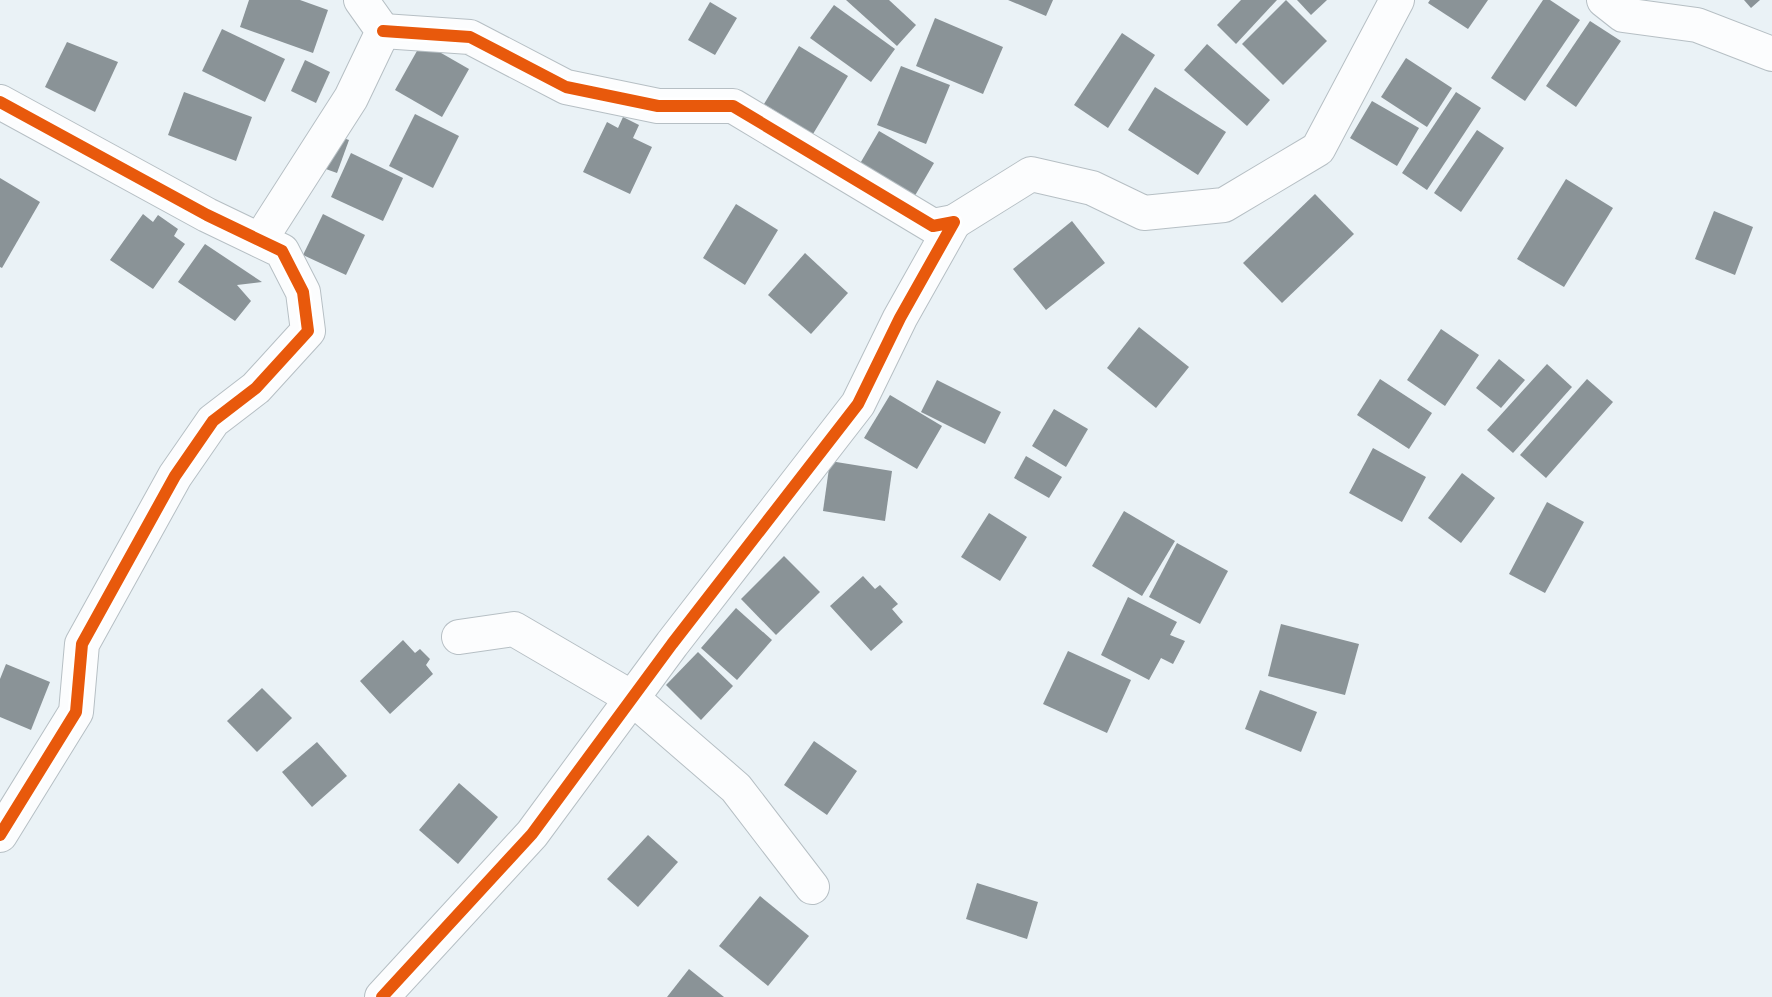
<svg xmlns="http://www.w3.org/2000/svg" width="1772" height="997" font-family="'Archivo Narrow',sans-serif">
	<rect width="100%" height="100%" fill="#eaf2f6"/>
	<g fill="#8a9397">
		<polygon points="249,0 300,0 328,10 313,53 240,27"/>
		<polygon points="846,0 889,0 916,25 897,46"/>
		<polygon points="1008,0 1053,0 1046,16"/>
		<polygon points="1241,0 1277,0 1236,44 1217,25"/>
		<polygon points="1286,0 1327,41 1283,85 1242,44"/>
		<polygon points="1297,0 1327,0 1311,15"/>
		<polygon points="1430,0 1488,0 1468,29 1428,3"/>
		<polygon points="1543,0 1550,0 1580,20 1525,101 1491,78"/>
		<polygon points="1744,0 1760,0 1751,8"/>
		<polygon points="710,2 737,18 715,55 688,40"/>
		<polygon points="834,5 895,49 871,82 810,38"/>
		<polygon points="935,18 1003,47 983,94 916,66"/>
		<polygon points="1590,21 1621,41 1576,107 1546,86"/>
		<polygon points="222,29 285,59 265,102 202,71"/>
		<polygon points="1122,33 1155,55 1108,128 1074,105"/>
		<polygon points="67,42 118,62 95,112 45,87"/>
		<polygon points="422,42 469,69 442,117 395,90"/>
		<polygon points="1207,44 1270,100 1247,126 1184,70"/>
		<polygon points="799,46 848,76 813,134 764,104"/>
		<polygon points="1406,58 1452,88 1427,127 1381,97"/>
		<polygon points="305,60 330,72 316,103 291,91"/>
		<polygon points="901,66 950,85 926,144 877,125"/>
		<polygon points="1155,87 1226,132 1198,175 1128,130"/>
		<polygon points="184,92 252,117 236,161 168,135"/>
		<polygon points="1456,92 1481,108 1427,190 1402,173"/>
		<polygon points="1372,101 1419,128 1397,166 1350,138"/>
		<polygon points="415,114 459,136 433,188 389,166"/>
		<polygon points="623,117 639,125 633,138 652,147 630,194 583,172 607,122 618,128"/>
		<polygon points="1477,130 1504,148 1461,212 1434,193"/>
		<polygon points="879,131 934,163 913,199 858,167"/>
		<polygon points="335,135 349,140 337,173 323,168"/>
		<polygon points="351,153 403,178 383,221 331,197"/>
		<polygon points="0,178 40,202 2,268 0,267"/>
		<polygon points="1566,179 1613,208 1564,287 1517,259"/>
		<polygon points="1315,194 1354,234 1282,303 1243,263"/>
		<polygon points="736,204 778,230 745,285 703,258"/>
		<polygon points="1714,211 1753,227 1735,275 1695,259"/>
		<polygon points="143,214 153,222 158,215 178,229 174,236 185,244 153,289 110,260"/>
		<polygon points="323,214 365,235 346,275 303,255"/>
		<polygon points="1072,221 1105,263 1046,310 1013,269"/>
		<polygon points="205,244 262,282 237,285 251,301 235,321 178,282"/>
		<polygon points="805,253 848,293 811,334 768,295"/>
		<polygon points="1139,327 1189,367 1156,408 1107,368"/>
		<polygon points="1441,329 1479,355 1445,406 1407,380"/>
		<polygon points="1499,359 1525,380 1501,408 1476,388"/>
		<polygon points="1547,364 1572,387 1513,453 1487,430"/>
		<polygon points="1380,379 1432,413 1409,449 1357,415"/>
		<polygon points="1587,379 1613,402 1546,478 1520,455"/>
		<polygon points="937,380 1001,412 985,444 921,412"/>
		<polygon points="890,395 942,426 917,469 864,438"/>
		<polygon points="1054,409 1088,429 1066,467 1032,446"/>
		<polygon points="1373,448 1426,477 1402,522 1349,493"/>
		<polygon points="1026,456 1062,477 1049,498 1014,478"/>
		<polygon points="830,461 892,471 885,521 823,511"/>
		<polygon points="1462,473 1495,498 1461,543 1428,518"/>
		<polygon points="1547,502 1584,522 1545,593 1509,574"/>
		<polygon points="1124,511 1175,541 1142,596 1092,566"/>
		<polygon points="989,513 1027,537 1000,581 961,557"/>
		<polygon points="1177,543 1228,571 1200,624 1149,597"/>
		<polygon points="784,556 820,592 776,635 741,599"/>
		<polygon points="863,576 875,589 880,585 898,604 892,609 903,622 871,651 830,606"/>
		<polygon points="1128,597 1177,622 1170,635 1185,641 1173,664 1161,658 1149,680 1101,655"/>
		<polygon points="736,608 772,640 737,680 701,648"/>
		<polygon points="1281,624 1359,644 1345,695 1268,676"/>
		<polygon points="403,640 415,653 420,649 430,659 426,665 433,674 390,714 360,681"/>
		<polygon points="1068,651 1131,680 1107,733 1043,704"/>
		<polygon points="698,652 733,686 701,720 666,685"/>
		<polygon points="6,664 50,682 31,730 0,717 0,679"/>
		<polygon points="262,688 292,718 257,752 227,721"/>
		<polygon points="1260,690 1317,712 1301,752 1245,729"/>
		<polygon points="814,741 857,771 827,815 784,785"/>
		<polygon points="317,742 347,776 312,807 282,772"/>
		<polygon points="459,783 498,817 458,864 419,830"/>
		<polygon points="648,835 678,862 638,907 607,879"/>
		<polygon points="977,883 1038,902 1027,939 966,919"/>
		<polygon points="760,896 809,936 768,986 719,946"/>
		<polygon points="689,969 724,997 667,997"/>
	</g>
	<g fill="none" stroke-linecap="round" stroke-linejoin="round">
		<defs>
			<g id="minor">
				<polyline points="1604,0 1623,15 1697,25 1772,54"/>
				<polyline points="0,102 207,215 282,251 303,292 308,331 256,388 213,421 175,476 82,644 76,712 0,835"/>
				<polyline points="954,222 1031,174 1092,188 1144,213 1224,205 1318,149 1397,0"/>
				<polyline points="260,240 351,98 383,31 361,0"/>
				<polyline points="459,637 514,629 632,698 736,788 812,887"/>
				<polyline points="382,997 532,834 672,644 858,404 900,318 954,222 933,226 733,106 658,106 566,87 470,37 383,31"/>
			</g>
		</defs>
		<use href="#minor" stroke="#b6bfc4" stroke-width="36"/>
		<use href="#minor" stroke="#fcfdfe" stroke-width="34"/>
		<defs>
			<g id="cycleway">
				<polyline points="0,102 207,215 282,251 303,292 308,331 256,388 213,421 175,476 82,644 76,712 0,835"/>
				<polyline points="382,997 532,834 672,644 858,404 900,318 954,222 933,226 733,106 658,106 566,87 470,37 383,31"/>
			</g>
		</defs>
		<use href="#cycleway" stroke="#fff" stroke-width="17"/>
		<use href="#cycleway" stroke="#e8590c" stroke-width="12"/>
	</g>
</svg>
